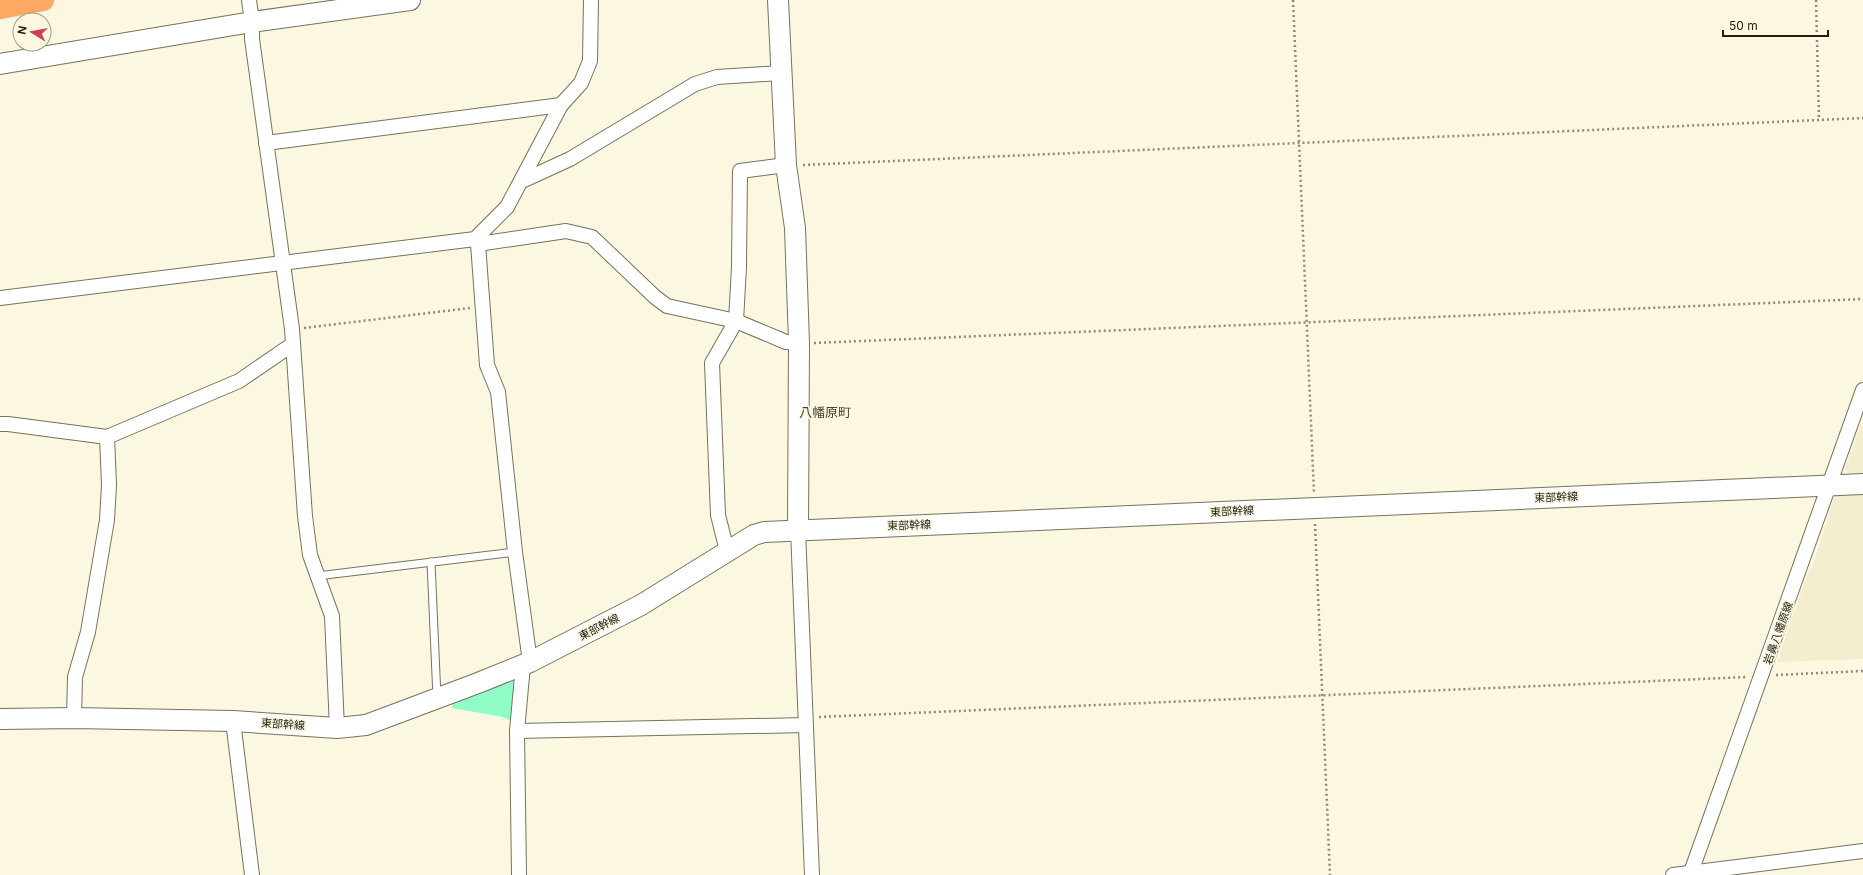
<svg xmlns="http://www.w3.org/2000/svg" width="1863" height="875" font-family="Inter,'Noto Sans JP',sans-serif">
	<rect width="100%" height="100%" fill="#fbf7e1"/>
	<g fill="#f4eed0">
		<polygon points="1863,420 1863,476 1851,477 1845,468"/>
		<polygon points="1863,491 1863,659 1777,662 1809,570 1812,568 1834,499 1842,492"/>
	</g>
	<polygon fill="#90fdc7" points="518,678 513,722 503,717 452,708 453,703"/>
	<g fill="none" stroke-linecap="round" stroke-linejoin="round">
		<defs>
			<g id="lane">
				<polyline points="431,562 437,698"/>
				<polyline points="317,576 515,552"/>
			</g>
			<g id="street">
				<polyline points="249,0 252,22 252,39 292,329 305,516 310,555 332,616 337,728"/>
				<polyline points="266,143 561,105"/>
				<polyline points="522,181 570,159 695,84 717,77 780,73"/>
				<polyline points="475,239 478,244 487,365 498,392 515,552 530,662"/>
				<polyline points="478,244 566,231 592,237 655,297 667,306 736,321 786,342 799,343"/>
				<polyline points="0,298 475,239 507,207 561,105 581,83 590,61 591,0"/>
				<polyline points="0,424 8,424 107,437 239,381 293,344"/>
				<polyline points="798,530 812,875"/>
				<polyline points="727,551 718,515 712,363 736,321 739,267 740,171 786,165"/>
				<polyline points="74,718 75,677 88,632 107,520 109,485 107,437"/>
				<polyline points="233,721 252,875"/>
				<polyline points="517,731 806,725"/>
				<polyline points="519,875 517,731 523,665"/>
				<polyline points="1673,875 1863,851"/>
				<polyline points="1690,875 1863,390"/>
			</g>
			<g id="secondary">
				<polyline points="778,0 786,165 795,228 799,343 798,530"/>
				<polyline points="0,64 252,22 410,0"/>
				<polyline points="0,719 74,718 233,721 337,728 366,725 478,683 530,662 641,605 754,535 764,532 1863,484"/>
			</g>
			<polyline id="highway" points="0,8 43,0"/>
		</defs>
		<use href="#lane" stroke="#76725e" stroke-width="9"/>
		<use href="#street" stroke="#76725e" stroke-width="16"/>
		<use href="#secondary" stroke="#76725e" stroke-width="22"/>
		<use href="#highway" stroke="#e9e8e8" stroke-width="24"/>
		<g stroke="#8d8a7b" stroke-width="2.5" stroke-dasharray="2 3" stroke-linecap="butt">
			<polyline points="1293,0 1314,493"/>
			<polyline points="1816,0 1819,119"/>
			<polyline points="803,165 1863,118"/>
			<polyline points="304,328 470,308"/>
			<polyline points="814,343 1863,299"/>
			<polyline points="1315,524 1330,875"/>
			<polyline points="1776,675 1863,671"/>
			<polyline points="819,717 1747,677"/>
		</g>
		<use href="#lane" stroke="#fff" stroke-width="7"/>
		<use href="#street" stroke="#fff" stroke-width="14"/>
		<use href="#secondary" stroke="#fff" stroke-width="20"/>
		<use href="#highway" stroke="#fcaa62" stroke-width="22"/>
	</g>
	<g text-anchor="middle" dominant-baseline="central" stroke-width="3.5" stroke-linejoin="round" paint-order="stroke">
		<g font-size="11" fill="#1f1d15" stroke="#fbf7e1">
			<text transform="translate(1556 497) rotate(-2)">東部幹線</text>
			<text transform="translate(1232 511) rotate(-3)">東部幹線</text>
			<text transform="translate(909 525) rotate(-2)">東部幹線</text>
			<text transform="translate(599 627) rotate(-27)">東部幹線</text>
			<text transform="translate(1778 633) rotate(-70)">岩鼻八幡原線</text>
			<text transform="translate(283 724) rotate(4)">東部幹線</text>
		</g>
		<g font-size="13" fill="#484532" stroke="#fbf7e1">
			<text x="825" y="412">八幡原町</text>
		</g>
	</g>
	<g transform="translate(32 32) rotate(281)"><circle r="19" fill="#fbf7e1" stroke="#a3a08f"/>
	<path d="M0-3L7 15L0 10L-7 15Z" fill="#cf405d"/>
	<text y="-6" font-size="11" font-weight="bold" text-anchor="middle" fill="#1f1d15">N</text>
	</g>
	<path d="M1723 30v6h105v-6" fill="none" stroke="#1f1d15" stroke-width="2"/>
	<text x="1729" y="30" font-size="12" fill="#1f1d15" stroke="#fbf7e1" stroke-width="3" paint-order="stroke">50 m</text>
</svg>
